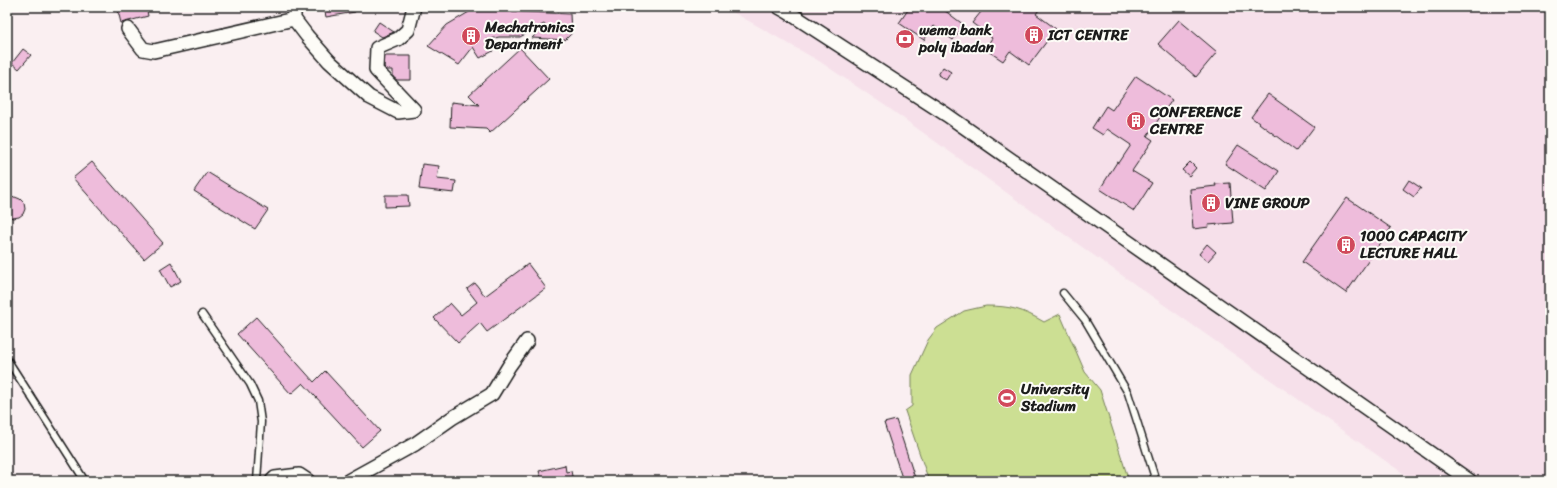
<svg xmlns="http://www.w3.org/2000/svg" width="1557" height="488" font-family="Sriracha,sans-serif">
	<rect width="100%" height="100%" fill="#faeff1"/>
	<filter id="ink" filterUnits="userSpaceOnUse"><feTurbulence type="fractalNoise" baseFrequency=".025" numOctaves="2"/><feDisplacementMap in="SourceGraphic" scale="8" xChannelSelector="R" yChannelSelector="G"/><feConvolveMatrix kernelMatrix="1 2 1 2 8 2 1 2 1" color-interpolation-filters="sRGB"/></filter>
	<g filter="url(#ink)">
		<polygon fill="#f6e0ea" points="720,7 1550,7 1550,481 1414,481 1089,252 893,111 819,61 731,11"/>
		<path fill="#ccdf93" stroke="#747e58" d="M986,306C1010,306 1022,309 1044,322L1060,314L1085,372L1100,390L1129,481H929L905,411L912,406V375L928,340L937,328L964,311Z"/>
		<g fill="#eebcdb" stroke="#1c1c1c">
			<polygon points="117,7 146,7 148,16 121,23"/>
			<polygon points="324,7 354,7 355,12 326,17"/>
			<polygon points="475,7 504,7 504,11 570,14 571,34 565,40 532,38 545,25 544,24 520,37 499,37 487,40 493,51 480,58 473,47 459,65 428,46 447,25 469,12 469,10"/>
			<polygon points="910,7 940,7 964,25 953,40 934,26 924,40 899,23"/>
			<polygon points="985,7 1041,7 1036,14 1056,29 1029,65 1010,51 1003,61 985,49 992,38 972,23"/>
			<polygon points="1179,20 1217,52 1196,77 1158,44"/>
			<polygon points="379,22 394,32 382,37 373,31"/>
			<polygon points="520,48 549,79 490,133 486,129 450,127 451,102 479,105 469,95"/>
			<polygon points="23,49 31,55 19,69 12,63"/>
			<polygon points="385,56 411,56 411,80 397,80 393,77 393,70 387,70 384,67"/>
			<polygon points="943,67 951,72 946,80 938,75"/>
			<polygon points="1136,76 1172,100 1147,136 1153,140 1132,171 1152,183 1134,211 1100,189 1117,162 1119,163 1131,145 1107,129 1103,135 1092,128 1106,106 1112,110"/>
			<polygon points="1268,94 1314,127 1296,151 1251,117"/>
			<polygon points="1238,145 1279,171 1266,191 1225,164"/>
			<polygon points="92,162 163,243 144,259 73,178"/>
			<polygon points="1190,162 1196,168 1189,176 1182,170"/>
			<polygon points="422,164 439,166 437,179 456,181 454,193 419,189"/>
			<polygon points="207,172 268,210 255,229 194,191"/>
			<polygon points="1409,180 1421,188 1414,197 1403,189"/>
			<polygon points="1230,183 1233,223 1208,225 1209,227 1193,229 1190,189 1216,186 1215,184"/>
			<polygon points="385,195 408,195 409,206 385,207"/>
			<polygon points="15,197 20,199 24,203 25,209 23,214 19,217 13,218 7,216 7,200"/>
			<polygon points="1347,198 1391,228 1346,293 1302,262"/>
			<polygon points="1207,244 1216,252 1208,261 1199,254"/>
			<polygon points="171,262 181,281 170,287 160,269"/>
			<polygon points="528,264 546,288 487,332 480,323 458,343 434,318 450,303 461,315 477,302 467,289 475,283 485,296"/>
			<polygon points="256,317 314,382 325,371 380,431 362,447 303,383 291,394 237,334"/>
			<polygon points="896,420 916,481 903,481 884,423"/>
			<polygon points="565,465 566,472 571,471 573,481 542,481 539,471"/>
		</g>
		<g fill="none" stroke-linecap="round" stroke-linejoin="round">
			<defs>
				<g id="lane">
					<polyline points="1063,293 1085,320 1128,393 1156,481"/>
					<polyline points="202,314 250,384 258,401 261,422 257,481"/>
					<polyline points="7,359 85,481"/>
				</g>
				<g id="street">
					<polyline points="294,7 294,19 307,36 329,61 369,97 398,112 414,110 376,70 377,48 398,39 408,30 414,7"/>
					<polyline points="779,7 788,12 947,115 1470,481"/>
					<polyline points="128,29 143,49 154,51 294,19"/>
					<polyline points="272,481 275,478 299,475 308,481"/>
					<polyline points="348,481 415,444 452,418 492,394 509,366 527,341"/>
				</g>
			</defs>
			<use href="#lane" stroke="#1c1c1c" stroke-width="9"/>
			<use href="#street" stroke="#1c1c1c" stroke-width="16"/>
			<use href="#lane" stroke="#fdfcf7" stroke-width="6"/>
			<use href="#street" stroke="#fdfcf7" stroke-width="13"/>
		</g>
	</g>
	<defs>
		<symbol id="building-disc" viewBox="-11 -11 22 22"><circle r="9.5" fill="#d1495b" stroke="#fdfcf7"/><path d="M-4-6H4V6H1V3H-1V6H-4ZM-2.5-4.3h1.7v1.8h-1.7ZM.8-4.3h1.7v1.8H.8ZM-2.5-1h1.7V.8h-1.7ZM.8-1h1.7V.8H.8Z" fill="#fff"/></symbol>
		<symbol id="bank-disc" viewBox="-11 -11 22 22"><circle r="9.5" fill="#d1495b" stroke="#fdfcf7"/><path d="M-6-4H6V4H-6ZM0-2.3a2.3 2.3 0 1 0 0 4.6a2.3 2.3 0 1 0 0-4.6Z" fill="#fff"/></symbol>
		<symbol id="stadium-disc" viewBox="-11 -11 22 22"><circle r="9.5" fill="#d1495b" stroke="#fdfcf7"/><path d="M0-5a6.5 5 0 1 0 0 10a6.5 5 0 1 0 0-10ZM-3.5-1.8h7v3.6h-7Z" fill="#fff"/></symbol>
	</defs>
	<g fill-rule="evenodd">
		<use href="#building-disc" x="1023" y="24" width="22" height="22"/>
		<use href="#building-disc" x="460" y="25" width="22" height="22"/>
		<use href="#bank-disc" x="894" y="28" width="22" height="22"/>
		<use href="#building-disc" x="1125" y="110" width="22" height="22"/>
		<use href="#building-disc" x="1200" y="192" width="22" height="22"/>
		<use href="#building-disc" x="1335" y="234" width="22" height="22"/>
		<use href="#stadium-disc" x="996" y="387" width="22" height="22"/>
	</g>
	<g text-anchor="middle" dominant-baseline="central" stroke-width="4" stroke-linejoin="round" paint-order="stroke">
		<g font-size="15" font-weight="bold" fill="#1c1c1c" stroke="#fdfcf7" text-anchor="start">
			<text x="485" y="27">Mechatronics<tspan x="485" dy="17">Department</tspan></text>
			<text x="919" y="30">wema bank<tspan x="919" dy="17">poly ibadan</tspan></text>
			<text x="1048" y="35">ICT CENTRE</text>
			<text x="1150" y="112">CONFERENCE<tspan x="1150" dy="17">CENTRE</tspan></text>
			<text x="1225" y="203">VINE GROUP</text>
			<text x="1360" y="236">1000 CAPACITY<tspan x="1360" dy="17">LECTURE HALL</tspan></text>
			<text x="1021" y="389">University<tspan x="1021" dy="17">Stadium</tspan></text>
		</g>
	</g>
	<rect width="1557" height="488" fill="none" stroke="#fdfcf7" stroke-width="24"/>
	<rect x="12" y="12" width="1533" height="464" fill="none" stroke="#1c1c1c" stroke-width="1.5" filter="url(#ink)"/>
</svg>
